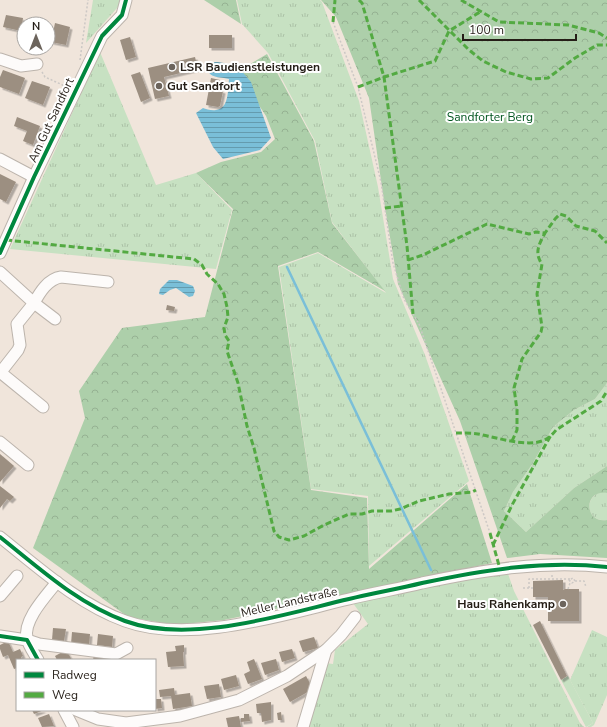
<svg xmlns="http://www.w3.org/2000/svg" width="607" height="727" font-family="'Nunito Sans',sans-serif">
	<defs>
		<pattern id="grass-tufts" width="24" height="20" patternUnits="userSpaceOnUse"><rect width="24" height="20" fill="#c7e1c2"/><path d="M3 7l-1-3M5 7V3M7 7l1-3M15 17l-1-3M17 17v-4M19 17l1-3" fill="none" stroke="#abc1a6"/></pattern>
		<pattern id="forest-crowns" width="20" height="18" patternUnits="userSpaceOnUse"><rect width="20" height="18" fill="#adcfaa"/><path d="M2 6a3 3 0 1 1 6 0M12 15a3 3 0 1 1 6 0" fill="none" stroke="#95b192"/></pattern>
		<pattern id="water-rules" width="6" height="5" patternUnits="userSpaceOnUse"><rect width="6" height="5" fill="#7abfd8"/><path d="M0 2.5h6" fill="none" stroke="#649bae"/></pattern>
		<filter id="shadow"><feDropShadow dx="2.5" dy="2.5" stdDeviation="0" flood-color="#0004"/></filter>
	</defs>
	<rect width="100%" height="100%" fill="#f0e5db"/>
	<g fill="url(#grass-tufts)">
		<polygon points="93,0 120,0 118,7 86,43"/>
		<polygon points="237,0 320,0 322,2 359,101 378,187 393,279 425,355 469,481 369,566 368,496 311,489 279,267 318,253 386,293 332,222 315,141 268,53 242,24"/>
		<polygon points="100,52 156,185 196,173 232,210 216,269 10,249"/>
		<polygon points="607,383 607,466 574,488 526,532 504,511 513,492 533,463 553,427 574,410 595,399"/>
		<path d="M602,492L607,493V520C587,523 582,497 602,492Z"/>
		<polygon points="506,568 514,591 580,723 584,727 304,727 326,663 333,664 335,650 368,624 350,599"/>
		<polygon points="592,630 607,637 607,695 594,725 591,727 587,727 593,723 570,680"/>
	</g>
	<g fill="url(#forest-crowns)">
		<polygon points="204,0 236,0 241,24"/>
		<path d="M321,0H607V383L595,399L574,410L553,427L533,463L513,492L504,511L526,532L574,488L607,466V493C583,489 584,524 607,520V558L540,554L507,558L460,421L398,284L385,208L369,98L336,17Z"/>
		<polygon points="267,54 314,141 332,223 385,291 318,252 278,266 311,490 367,498 369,569 467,484 492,563 224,620 174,625 128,617 33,548 85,418 79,391 122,328 205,317 233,209 196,173 221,162 261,152 275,139 266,116 237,72"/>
	</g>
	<polygon fill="#c7e1c2" points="568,676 593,723 586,727 561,680"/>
	<g fill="url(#water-rules)">
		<path d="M205,62H218L229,64L239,68L251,82L271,138L260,150L223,159L213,147L196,113L203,108C206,109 212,111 216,110C229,109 228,89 229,79C215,76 208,79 205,62Z"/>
		<polygon points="169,280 177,280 193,286 195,291 193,296 189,297 176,288 170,290 163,295 159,294 160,289"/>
	</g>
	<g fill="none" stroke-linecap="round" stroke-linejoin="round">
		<polyline stroke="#7abfd8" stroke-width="2.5" points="287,267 431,570"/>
	</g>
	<g fill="#9c8f81" filter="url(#shadow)">
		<polygon points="6,15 23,18 21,31 3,27"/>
		<polygon points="33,20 46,23 46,24 32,24"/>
		<polygon points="55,23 70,27 66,45 51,42"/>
		<rect x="209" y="35" width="23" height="13"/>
		<polygon points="130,37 136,57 126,60 120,40"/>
		<polygon points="195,57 198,69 164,77 169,96 155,99 148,68"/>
		<polygon points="3,70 25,78 19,94 0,87 0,77"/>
		<polygon points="140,72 150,98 141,102 131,75"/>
		<polygon points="211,78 220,80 220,83 221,83 220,90 223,91 220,106 218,107 206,105"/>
		<polygon points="32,81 50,87 43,105 25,98"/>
		<polygon points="17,117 40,126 33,145 23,141 27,131 14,126"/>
		<polygon points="0,174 16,182 6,202 0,199"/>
		<polygon points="167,305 175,307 174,311 166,310"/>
		<polygon points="0,454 14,466 0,482"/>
		<polygon points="0,486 14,497 10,501 7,499 0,508"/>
		<polygon points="563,580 563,590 565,589 579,589 579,621 548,621 548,597 533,597 533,581"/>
		<polygon points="540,621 567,676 561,680 533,625"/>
		<polygon points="53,628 66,629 64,641 52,640"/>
		<polygon points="72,632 90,634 89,646 71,644"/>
		<polygon points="98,634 113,636 112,647 97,645"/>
		<polygon points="314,637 318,648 303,652 299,641"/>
		<polygon points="8,641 13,652 20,649 23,656 21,657 22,660 17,660 17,668 14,669 8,655 3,657 0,649 0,645"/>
		<polygon points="184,645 184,652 183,652 184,666 168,667 166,652 176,651 175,646"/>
		<polygon points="292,649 295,658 282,662 279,652"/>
		<polygon points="66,650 72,660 57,660 55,656"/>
		<polygon points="94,654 109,656 108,660 93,660"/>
		<polygon points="254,659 262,679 248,684 244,674 250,671 247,662"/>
		<polygon points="276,659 279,670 265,675 261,663"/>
		<polygon points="236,675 239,686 224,690 221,679"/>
		<polygon points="306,676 313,689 290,702 283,689"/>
		<polygon points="219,684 221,697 207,699 204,686"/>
		<polygon points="174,688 175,695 190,693 192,706 173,709 171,696 160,697 159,690"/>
		<polygon points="155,699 161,699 162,708 155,709"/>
		<polygon points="271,702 271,720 262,722 261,713 257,713 256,704"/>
		<polygon points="32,710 44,710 34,714"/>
		<polygon points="281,712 282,720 278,720 277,713"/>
		<polygon points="49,714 54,726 42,727 38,718"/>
		<polygon points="244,714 249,714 250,721 241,722 241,718 244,718"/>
		<polygon points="239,716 241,727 228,727 226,718"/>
	</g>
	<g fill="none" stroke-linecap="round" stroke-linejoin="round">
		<defs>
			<g id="minor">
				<polyline points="0,59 21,66 37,64"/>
				<polyline points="0,159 34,177"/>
				<polyline points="0,253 34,177 102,36 122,15 126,0"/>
				<path d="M0,272L34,303C40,292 48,279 61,277L108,282"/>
				<polyline points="0,372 43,407"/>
				<polyline points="0,373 18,350 20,345 17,324 34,303 55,319"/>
				<polyline points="0,442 28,465"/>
				<path d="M0,537C39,568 78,604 125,621C190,645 284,614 349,599C373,593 398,589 422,583C483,570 544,560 607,567"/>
				<polyline points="0,596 17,576"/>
				<polyline points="0,636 27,640 39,644 116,654 127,648"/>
				<path d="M38,660C34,653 28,645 27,638C23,620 46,596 57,582"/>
				<polyline points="64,710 73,727"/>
				<polyline points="76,710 98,719 126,723 180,716 239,700 287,676 326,650"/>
				<polyline points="303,727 326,650 341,635 355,617"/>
			</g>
		</defs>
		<use href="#minor" stroke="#bcb4ac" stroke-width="13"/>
		<g stroke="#ccc8c5" stroke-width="1.5" stroke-dasharray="2 2" stroke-linecap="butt">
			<polyline points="333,22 358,87 381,182 393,263 404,299 419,324 490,533"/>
			<polyline points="80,60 88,0"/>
			<polyline points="42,72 45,77 67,87"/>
			<polyline points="552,575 552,579 570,579"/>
			<polyline points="575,581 573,578 569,580 572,583 575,581 584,581 586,587"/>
			<polyline points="523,588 529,588"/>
			<polyline points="533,588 529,588 529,579 552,579"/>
			<polyline points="568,589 570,583"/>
		</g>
		<use href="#minor" stroke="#fdfbfa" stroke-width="11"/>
		<g stroke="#53aa42" stroke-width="3" stroke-dasharray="6 3" stroke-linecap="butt">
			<polyline points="359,0 362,3 384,77 407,246 413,314"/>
			<polyline points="419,0 469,50 483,61 506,72 531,79 548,78 575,58 597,45 607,45"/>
			<polyline points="461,0 499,22 568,25 599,33 607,38"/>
			<polyline points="333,22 335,0"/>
			<polyline points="358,87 384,77 435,61 449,31 480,12"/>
			<polyline points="385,208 401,206"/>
			<polyline points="6,240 194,259 202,265 207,274 218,284 224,294 227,307 228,317 224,328 225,335 229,341 227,351 238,383 247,426 254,448 274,531 279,537 289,540 304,536 324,525 349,514 362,514 372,511 391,511 400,509 419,501 449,494 472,492 476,490"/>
			<polyline points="408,260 423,255 487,224 529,234 536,232 545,233 555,219 560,214 566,216 576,226 595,231 607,243"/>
			<path d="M456,433C463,433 471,433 478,434C495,437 525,447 542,441C548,439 552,435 556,430L601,401L607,391"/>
			<path d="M512,441L517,430V410L514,388L522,359L541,332L542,327L537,294L542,264C534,253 539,244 545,233"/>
			<polyline points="490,533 500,569"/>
			<polyline points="493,545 512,505 551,435"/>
		</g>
		<defs>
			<g id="cycleway">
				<polyline points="0,253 34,177 102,36 122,15 126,0"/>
				<path d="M0,537C39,568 78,604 125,621C190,645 284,614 349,599C373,593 398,589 422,583C483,570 544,560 607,567"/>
				<polyline points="0,636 27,640 38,660"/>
			</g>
		</defs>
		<use href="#cycleway" stroke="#fff" stroke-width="6"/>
		<use href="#cycleway" stroke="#00873e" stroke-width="4"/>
	</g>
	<g fill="#6c645c" stroke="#fff" stroke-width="1.5">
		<circle cx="172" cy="67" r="4"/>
		<circle cx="159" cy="86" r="4"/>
		<circle cx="563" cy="604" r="4"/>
	</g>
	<g text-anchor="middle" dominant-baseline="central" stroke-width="4" stroke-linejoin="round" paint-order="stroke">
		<g font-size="12" font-weight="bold" fill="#251e17" stroke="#fff" text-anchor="start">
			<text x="180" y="67">LSR Baudienstleistungen</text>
			<text x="167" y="86">Gut Sandfort</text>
			<text x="555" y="604" text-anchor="end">Haus Rahenkamp</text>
		</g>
		<g font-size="12" fill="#035620" stroke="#fff">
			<text x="490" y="117">Sandforter Berg</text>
		</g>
		<g font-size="12" fill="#251e17" stroke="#fff">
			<text transform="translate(51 120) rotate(-65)">Am Gut Sandfort</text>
			<text transform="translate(289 602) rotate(-13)">Meller Landstraße</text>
		</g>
	</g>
	<rect x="16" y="659" width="140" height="52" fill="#ffffff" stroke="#a8a5a2"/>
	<rect x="24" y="672" width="20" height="6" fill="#00873e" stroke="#a8a5a2"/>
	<text x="52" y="679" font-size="12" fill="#251e17">Radweg</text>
	<rect x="24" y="692" width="20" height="6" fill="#53aa42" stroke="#a8a5a2"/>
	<text x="52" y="699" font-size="12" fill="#251e17">Weg</text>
	<g transform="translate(36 36)"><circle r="19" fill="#ffffff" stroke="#a8a5a2"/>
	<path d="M0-3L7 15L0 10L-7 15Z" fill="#6c645c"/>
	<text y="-6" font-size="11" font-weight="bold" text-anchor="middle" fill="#251e17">N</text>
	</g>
	<path d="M463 34v6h113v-6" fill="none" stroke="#251e17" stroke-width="2"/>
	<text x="469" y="34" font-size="12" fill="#251e17" stroke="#ffffff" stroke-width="3" paint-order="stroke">100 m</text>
</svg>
